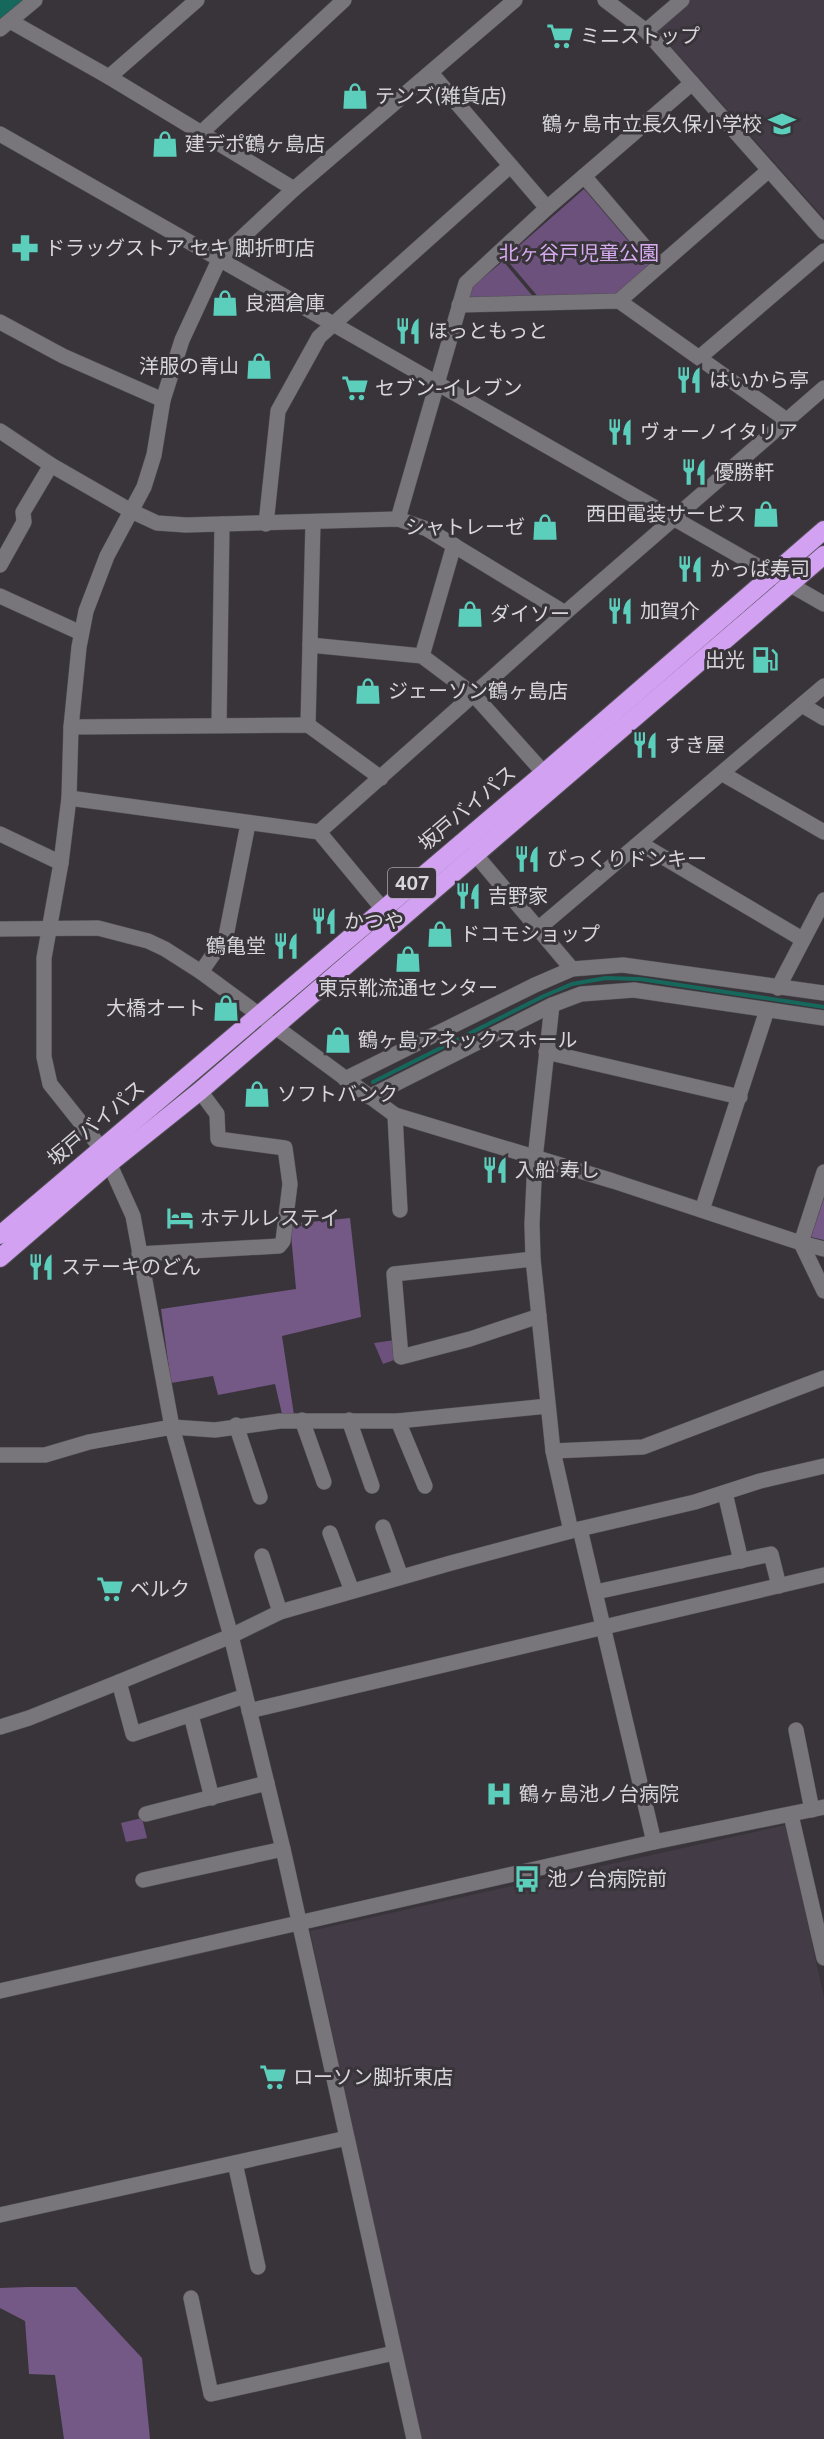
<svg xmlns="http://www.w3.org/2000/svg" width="824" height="2439" font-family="'Public Sans','Noto Sans JP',sans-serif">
	<rect width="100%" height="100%" fill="#38343a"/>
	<g fill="#433c47">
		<polygon points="691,0 824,0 824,218 656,30"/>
		<polygon points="786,1825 824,1998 824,2439 421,2439 310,1931"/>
	</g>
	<g fill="#6b517b">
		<polygon points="584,189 649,265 615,295 540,299 505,258"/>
		<polygon points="503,261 536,300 474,300 470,296 472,287"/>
		<polygon points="395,1340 397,1359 383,1364 374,1343"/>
		<polygon points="142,1818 147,1838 126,1842 121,1823"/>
	</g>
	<g fill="#745885">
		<polygon points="824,1198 824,1240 811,1237"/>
		<polygon points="350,1218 361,1317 282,1336 294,1415 282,1414 275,1384 218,1395 213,1376 171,1383 161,1309 296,1289 290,1224"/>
		<polygon points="27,2287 76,2287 142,2358 150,2439 64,2439 55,2375 29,2374 25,2321 0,2308 0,2288"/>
	</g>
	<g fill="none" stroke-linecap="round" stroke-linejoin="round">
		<polyline stroke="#16675c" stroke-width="4" points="373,1082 544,996 572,984 606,978 640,979 824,1007"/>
		<polyline stroke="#16675c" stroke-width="24" points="0,8 10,0"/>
		<defs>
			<g id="street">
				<polyline points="605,0 646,31 824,232"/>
				<polyline points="10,21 109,77 294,189"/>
				<polyline points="0,29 35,0"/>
				<polyline points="646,31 682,0"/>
				<polyline points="431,73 547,208"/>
				<polyline points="109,77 197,0"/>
				<polyline points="202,132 344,0"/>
				<polyline points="584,176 660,265"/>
				<polyline points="619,301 769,170"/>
				<polyline points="459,305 619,301 788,421"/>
				<polyline points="0,322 63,356 163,400"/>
				<polyline points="700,357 824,251"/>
				<polyline points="0,431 51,465 131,511 157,523 186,525 398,519 427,529 565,613"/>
				<polyline points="398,519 466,283 547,208 692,83"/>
				<polyline points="266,524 278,411 319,337 510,166"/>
				<polyline points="0,565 24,522 23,512 51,465"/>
				<polyline points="0,596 81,633"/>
				<polyline points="310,645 422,656 474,695 544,773"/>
				<polyline points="422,656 454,545"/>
				<polyline points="802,705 824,718"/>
				<polyline points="219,725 222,524"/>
				<polyline points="308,725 313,522"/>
				<polyline points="71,727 308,725 381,778"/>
				<polyline points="723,774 824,832"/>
				<polyline points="69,798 319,832 382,908"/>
				<polyline points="319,832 565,613 824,388"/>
				<polyline points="0,834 61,863"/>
				<polyline points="641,844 802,939"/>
				<polyline points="475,854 572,969"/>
				<polyline points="539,928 824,686"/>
				<polyline points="201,972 226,936 248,824"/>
				<polyline points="778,988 824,900"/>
				<polyline points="552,1005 535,1159 532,1224 533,1259 553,1451 571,1531"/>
				<polyline points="546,1052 740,1097"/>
				<polyline points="345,1079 535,985 572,969 623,965 824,993"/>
				<polyline points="369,1097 552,1005 581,994 634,990 824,1018"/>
				<polyline points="395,1115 400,1210"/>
				<polyline points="101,1148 50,1084 44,1057 44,958 61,863 69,798 71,727 79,647 86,611 107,556 144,487 154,455 163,400 182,340 220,258"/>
				<polyline points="824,1172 801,1243 824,1291"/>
				<polyline points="702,1210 767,1010"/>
				<polyline points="139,1254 279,1246 283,1241 290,1184 285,1148 218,1139 217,1114 200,1091"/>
				<polyline points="533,1259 394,1274 401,1357 470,1339 539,1316"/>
				<polyline points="302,1420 324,1482"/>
				<polyline points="349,1420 372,1486"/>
				<polyline points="398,1421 425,1486"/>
				<polyline points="236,1425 260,1497"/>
				<polyline points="553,1451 643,1447 824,1378"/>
				<polyline points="0,1455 45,1455 89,1442 172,1427 215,1430 280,1421 398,1421 548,1406"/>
				<polyline points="725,1493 741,1561"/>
				<polyline points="383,1527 401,1577"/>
				<polyline points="580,1529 654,1842"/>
				<polyline points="330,1533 352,1591"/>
				<polyline points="262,1556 280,1612"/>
				<polyline points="596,1592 771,1554 779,1586"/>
				<polyline points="119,1682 133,1734 245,1696"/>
				<polyline points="249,1711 824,1575"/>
				<polyline points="191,1715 212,1798"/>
				<polyline points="0,1727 29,1718 119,1682 231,1636 280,1612 451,1563 571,1531 695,1502 760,1481 824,1466"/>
				<polyline points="796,1730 812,1810"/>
				<polyline points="146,1814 267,1783"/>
				<polyline points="791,1815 824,1958"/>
				<polyline points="143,1880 283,1849"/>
				<polyline points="235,2163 258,2267"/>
				<polyline points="0,2215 347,2138"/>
				<polyline points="191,2298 211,2394 394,2353"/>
			</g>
			<g id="secondary">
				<path d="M0,134C275,290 550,446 824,604"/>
				<polyline points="220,258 294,189 515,0"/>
				<polyline points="0,929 98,928 148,941 165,949 201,972 395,1115 613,1181 801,1243 824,1249"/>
				<polyline points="105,1154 133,1216 172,1427 231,1636 283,1849 414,2439"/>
				<polyline points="0,1991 654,1842 824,1807"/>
			</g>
			<g id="highway">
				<polyline points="0,1235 544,773 824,530"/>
				<polyline points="0,1258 110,1163 200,1091 824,555"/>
			</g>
		</defs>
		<use href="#street" stroke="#535055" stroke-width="16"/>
		<use href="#secondary" stroke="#535055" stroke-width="16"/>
		<use href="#highway" stroke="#535055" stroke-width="20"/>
		<use href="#street" stroke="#78757b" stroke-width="15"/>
		<use href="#secondary" stroke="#78757b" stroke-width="15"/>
		<use href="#highway" stroke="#d2a1f1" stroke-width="18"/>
	</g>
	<defs>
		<symbol id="supermarket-bare" viewBox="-9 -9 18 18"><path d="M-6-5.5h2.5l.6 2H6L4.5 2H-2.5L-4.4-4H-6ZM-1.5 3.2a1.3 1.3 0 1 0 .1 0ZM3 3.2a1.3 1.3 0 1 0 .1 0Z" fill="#5bcebc" stroke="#38343a" stroke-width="2.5" paint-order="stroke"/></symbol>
		<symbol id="shop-bare" viewBox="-9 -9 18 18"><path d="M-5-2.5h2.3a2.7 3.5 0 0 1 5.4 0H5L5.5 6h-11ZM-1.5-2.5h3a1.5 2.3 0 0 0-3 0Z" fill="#5bcebc" stroke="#38343a" stroke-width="2.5" paint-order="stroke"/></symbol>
		<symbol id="school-bare" viewBox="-9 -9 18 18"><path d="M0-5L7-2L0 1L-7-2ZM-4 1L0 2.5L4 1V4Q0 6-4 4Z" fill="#5bcebc" stroke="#38343a" stroke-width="2.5" paint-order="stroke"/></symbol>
		<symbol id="pharmacy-bare" viewBox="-9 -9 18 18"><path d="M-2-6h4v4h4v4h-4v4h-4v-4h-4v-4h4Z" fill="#5bcebc" stroke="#38343a" stroke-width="2.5" paint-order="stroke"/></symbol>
		<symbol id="restaurant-bare" viewBox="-9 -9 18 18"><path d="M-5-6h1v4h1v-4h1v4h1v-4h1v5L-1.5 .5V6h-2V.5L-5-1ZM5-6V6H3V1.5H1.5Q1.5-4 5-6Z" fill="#5bcebc" stroke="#38343a" stroke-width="2.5" paint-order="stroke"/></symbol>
		<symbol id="fuel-bare" viewBox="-9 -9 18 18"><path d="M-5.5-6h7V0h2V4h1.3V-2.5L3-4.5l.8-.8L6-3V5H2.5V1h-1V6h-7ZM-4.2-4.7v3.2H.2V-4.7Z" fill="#5bcebc" stroke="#38343a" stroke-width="2.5" paint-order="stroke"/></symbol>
		<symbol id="hotel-bare" viewBox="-9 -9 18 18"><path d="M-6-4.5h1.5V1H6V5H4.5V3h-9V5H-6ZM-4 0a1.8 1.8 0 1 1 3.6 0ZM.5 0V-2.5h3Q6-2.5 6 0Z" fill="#5bcebc" stroke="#38343a" stroke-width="2.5" paint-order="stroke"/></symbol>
		<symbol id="hospital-bare" viewBox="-9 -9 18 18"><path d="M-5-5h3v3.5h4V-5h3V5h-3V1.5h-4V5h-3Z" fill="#5bcebc" stroke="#38343a" stroke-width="2.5" paint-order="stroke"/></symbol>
		<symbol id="bus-bare" viewBox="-9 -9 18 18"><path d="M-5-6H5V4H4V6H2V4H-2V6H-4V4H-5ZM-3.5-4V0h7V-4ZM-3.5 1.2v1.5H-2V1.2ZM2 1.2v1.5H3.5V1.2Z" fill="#5bcebc" stroke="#38343a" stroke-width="2.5" paint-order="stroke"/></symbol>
	</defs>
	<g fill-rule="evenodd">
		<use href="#supermarket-bare" x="541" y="17" width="38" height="38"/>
		<use href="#shop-bare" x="336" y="77" width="38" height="38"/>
		<use href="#school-bare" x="763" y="105" width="38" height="38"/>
		<use href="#shop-bare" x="146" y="125" width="38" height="38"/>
		<use href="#pharmacy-bare" x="6" y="229" width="38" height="38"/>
		<use href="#shop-bare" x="206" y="284" width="38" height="38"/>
		<use href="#restaurant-bare" x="389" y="312" width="38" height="38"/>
		<use href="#shop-bare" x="240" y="347" width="38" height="38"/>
		<use href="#restaurant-bare" x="670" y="361" width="38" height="38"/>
		<use href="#supermarket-bare" x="336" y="369" width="38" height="38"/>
		<use href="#restaurant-bare" x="601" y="413" width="38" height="38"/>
		<use href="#restaurant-bare" x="675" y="453" width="38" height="38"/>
		<use href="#shop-bare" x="747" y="495" width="38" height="38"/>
		<use href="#shop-bare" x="526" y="508" width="38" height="38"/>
		<use href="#restaurant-bare" x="671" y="550" width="38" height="38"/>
		<use href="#restaurant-bare" x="601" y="592" width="38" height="38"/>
		<use href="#shop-bare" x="451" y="595" width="38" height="38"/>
		<use href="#fuel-bare" x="746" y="641" width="38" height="38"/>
		<use href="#shop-bare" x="349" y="672" width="38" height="38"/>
		<use href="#restaurant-bare" x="626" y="726" width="38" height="38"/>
		<use href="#restaurant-bare" x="508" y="840" width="38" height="38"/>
		<use href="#restaurant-bare" x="449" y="877" width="38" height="38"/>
		<use href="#restaurant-bare" x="305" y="902" width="38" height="38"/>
		<use href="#shop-bare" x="421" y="915" width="38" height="38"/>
		<use href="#restaurant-bare" x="267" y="927" width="38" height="38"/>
		<use href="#shop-bare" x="389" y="940" width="38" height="38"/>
		<use href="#shop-bare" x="207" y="989" width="38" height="38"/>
		<use href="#shop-bare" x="319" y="1021" width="38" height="38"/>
		<use href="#shop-bare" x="238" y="1075" width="38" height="38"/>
		<use href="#restaurant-bare" x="476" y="1151" width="38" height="38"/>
		<use href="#hotel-bare" x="161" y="1199" width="38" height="38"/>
		<use href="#restaurant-bare" x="22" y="1248" width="38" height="38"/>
		<use href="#supermarket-bare" x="91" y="1570" width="38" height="38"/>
		<use href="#hospital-bare" x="480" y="1775" width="38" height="38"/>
		<use href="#bus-bare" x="508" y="1860" width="38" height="38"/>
		<use href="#supermarket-bare" x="254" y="2058" width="38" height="38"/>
	</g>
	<g text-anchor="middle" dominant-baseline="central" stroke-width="6" stroke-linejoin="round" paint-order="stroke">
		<rect fill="#38343a" stroke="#a8a5aa" stroke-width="1.5" x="388" y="868" width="48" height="30" rx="4.5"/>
		<g font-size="18" font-weight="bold" fill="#d8d6da">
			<text x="412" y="883">407</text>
		</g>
		<g font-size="20" fill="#d8d6da" stroke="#38343a" text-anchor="start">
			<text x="580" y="36">ミニストップ</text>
			<text x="375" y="96">テンズ(雑貨店)</text>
			<text x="762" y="124" text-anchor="end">鶴ヶ島市立長久保小学校</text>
			<text x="185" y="144">建デポ鶴ヶ島店</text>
			<text x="45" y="248">ドラッグストア セキ 脚折町店</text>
			<text x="245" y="303">良酒倉庫</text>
			<text x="428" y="331">ほっともっと</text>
			<text x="239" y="366" text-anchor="end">洋服の青山</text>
			<text x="709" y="380">はいから亭</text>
			<text x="375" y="388">セブン-イレブン</text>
			<text x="640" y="432">ヴォーノイタリア</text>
			<text x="714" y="472">優勝軒</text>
			<text x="746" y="514" text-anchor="end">西田電装サービス</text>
			<text x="525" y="527" text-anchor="end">シャトレーゼ</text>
			<text x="710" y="569">かっぱ寿司</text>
			<text x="640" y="611">加賀介</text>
			<text x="490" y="614">ダイソー</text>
			<text x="745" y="660" text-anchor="end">出光</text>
			<text x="388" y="691">ジェーソン鶴ヶ島店</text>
			<text x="665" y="745">すき屋</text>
			<text x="547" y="859">びっくりドンキー</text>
			<text x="488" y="896">吉野家</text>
			<text x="344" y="921">かつや</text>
			<text x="460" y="934">ドコモショップ</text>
			<text x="266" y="946" text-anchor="end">鶴亀堂</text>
			<text x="408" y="988" text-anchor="middle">東京靴流通センター</text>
			<text x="206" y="1008" text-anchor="end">大橋オート</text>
			<text x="358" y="1040">鶴ヶ島アネックスホール</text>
			<text x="277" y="1094">ソフトバンク</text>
			<text x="515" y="1170">入船 寿し</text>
			<text x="200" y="1218">ホテルレステイ</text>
			<text x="61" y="1267">ステーキのどん</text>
			<text x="130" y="1589">ベルク</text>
			<text x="519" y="1794">鶴ヶ島池ノ台病院</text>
			<text x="547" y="1879">池ノ台病院前</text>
			<text x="293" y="2077">ローソン脚折東店</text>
		</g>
		<g font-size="20" fill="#d7acf1" stroke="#38343a">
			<text x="579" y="253">北ヶ谷戸児童公園</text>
		</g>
		<g font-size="20" fill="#d8d6da" stroke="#38343a">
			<text transform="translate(467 808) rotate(-40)">坂戸バイパス</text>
			<text transform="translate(96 1123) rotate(-40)">坂戸バイパス</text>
		</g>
	</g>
</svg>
